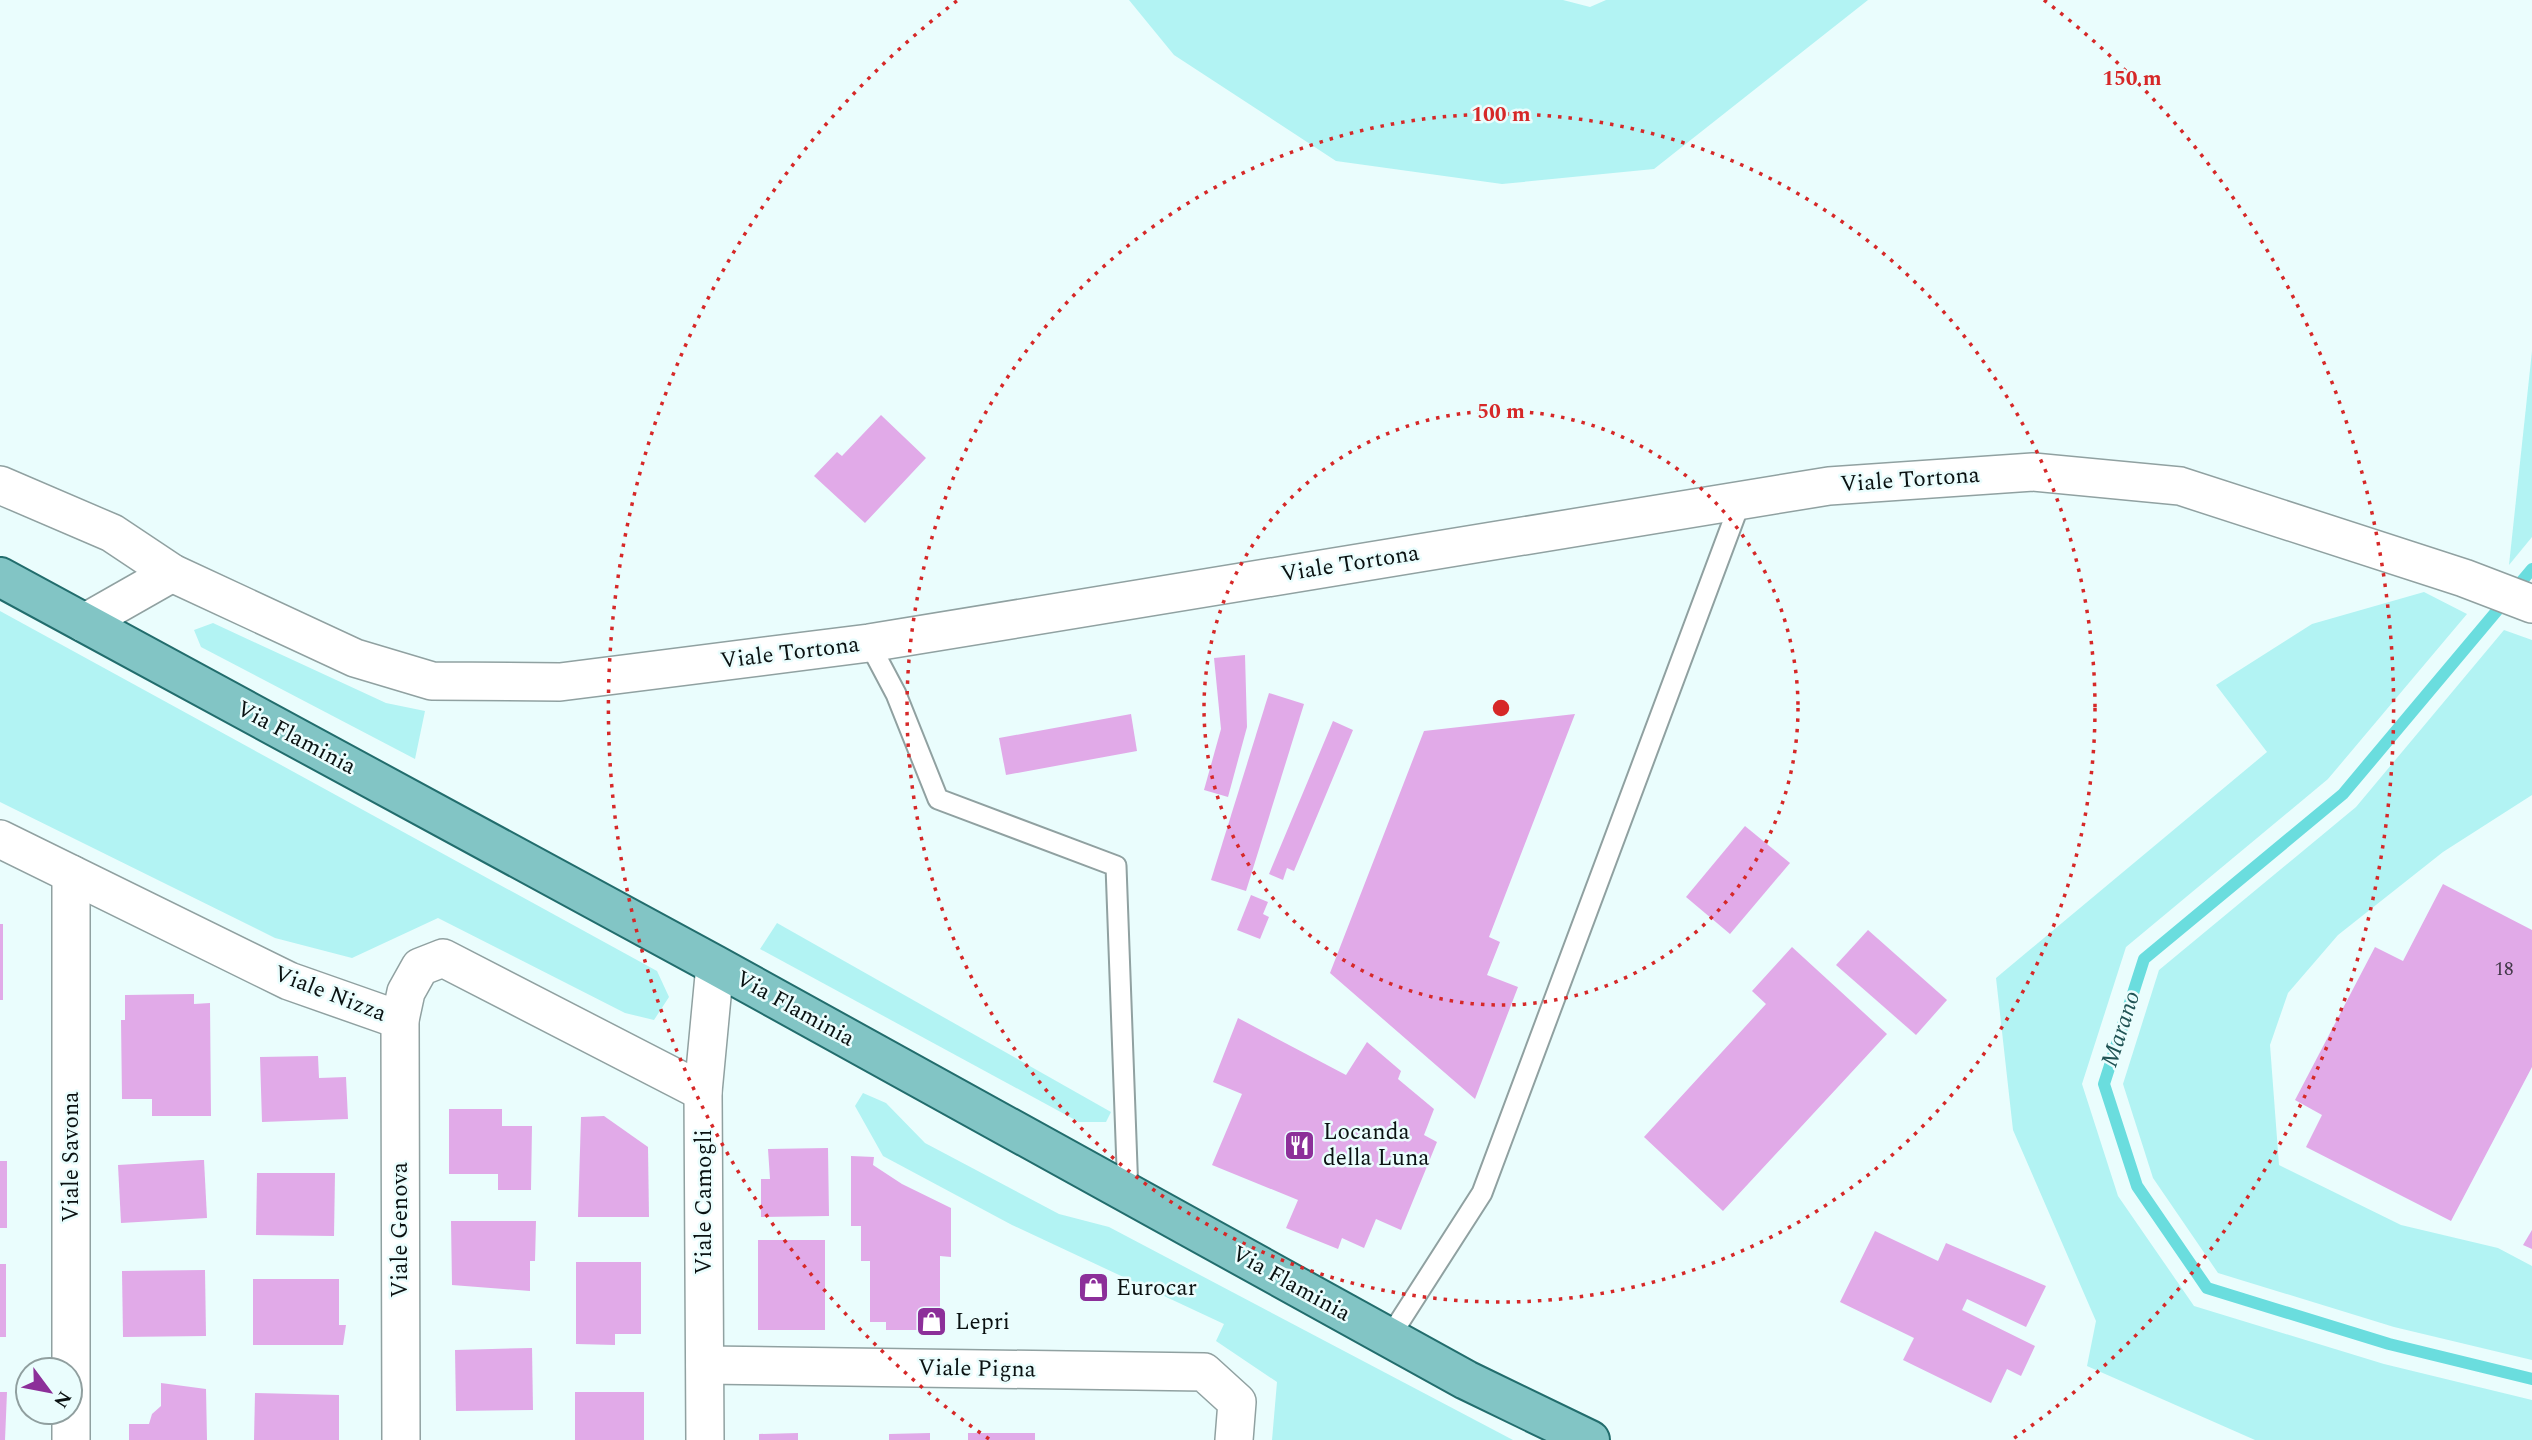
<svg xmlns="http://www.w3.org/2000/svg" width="2532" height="1440" font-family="Spectral,serif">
	<rect width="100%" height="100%" fill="#eafdfd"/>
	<g fill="#b2f3f3">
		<polygon points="1129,0 1563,0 1590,7 1606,0 1868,0 1654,169 1502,184 1336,161 1174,55"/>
		<polygon points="2532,351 2532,537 2509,565"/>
		<polygon points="2424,592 2467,614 2328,779 2126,947 2082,1084 2118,1196 2194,1306 2384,1364 2532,1400 2532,1440 2255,1440 2087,1366 2096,1321 2013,1130 1996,978 2267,752 2216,685 2312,624"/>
		<polygon points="0,611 657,971 669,997 654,1020 625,1013 438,918 352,958 275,938 0,802"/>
		<polygon points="213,623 386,703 425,711 415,759 201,647 194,630"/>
		<polygon points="2504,630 2532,640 2532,795 2443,852 2338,935 2288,993 2270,1045 2279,1165 2401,1225 2498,1248 2532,1266 2532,1360 2394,1327 2218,1273 2153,1178 2123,1084 2159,970 2356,807"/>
		<polygon points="777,923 1111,1112 1106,1122 1079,1122 760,949"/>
		<polygon points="863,1093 886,1103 925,1143 1059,1214 1109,1227 1513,1440 1272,1440 1277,1382 1216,1341 1224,1324 1012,1225 883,1156 855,1106"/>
	</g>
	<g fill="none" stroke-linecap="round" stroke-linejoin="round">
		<polyline stroke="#6addde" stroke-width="12" points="2532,569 2343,794 2144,959 2104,1084 2137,1186 2207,1288 2389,1344 2532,1379"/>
	</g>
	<g fill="#e1aae8">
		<polygon points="881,415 926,458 865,523 814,476 837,452 842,456"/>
		<polygon points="1245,655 1247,727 1228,797 1204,790 1221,729 1214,658"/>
		<polygon points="1269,693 1304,704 1246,891 1211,880"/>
		<polygon points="1131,714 1137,751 1006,775 999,738"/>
		<polygon points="1575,714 1489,937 1500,942 1487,975 1518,987 1475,1099 1330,973 1424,731"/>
		<polygon points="1333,721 1353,730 1294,871 1287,868 1283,880 1269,874"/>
		<polygon points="1745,826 1790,863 1730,934 1686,897"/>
		<polygon points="2443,884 2532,930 2532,1067 2451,1221 2306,1147 2322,1115 2295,1100 2375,947 2403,961"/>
		<polygon points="1251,895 1268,902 1263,914 1269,917 1260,939 1237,930"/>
		<rect x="0" y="924" width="3" height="76"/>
		<polygon points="1868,930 1947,1000 1916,1035 1836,965"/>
		<polygon points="1792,947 1887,1034 1723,1211 1644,1137 1766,1004 1752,991"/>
		<polygon points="194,994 194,1004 210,1003 211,1116 152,1116 152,1099 122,1099 121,1020 125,1020 125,995"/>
		<polygon points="1238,1018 1346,1075 1367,1042 1401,1071 1398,1079 1434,1109 1424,1135 1437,1142 1401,1230 1376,1219 1364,1248 1342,1238 1338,1249 1286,1228 1298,1200 1212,1165 1242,1094 1213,1082"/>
		<polygon points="318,1056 319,1078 346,1077 348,1119 262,1122 260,1057"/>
		<polygon points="449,1109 502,1109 502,1126 532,1126 531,1190 498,1190 498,1174 449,1174"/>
		<polygon points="604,1116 648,1147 649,1217 578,1217 581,1117"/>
		<polygon points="828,1148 829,1216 761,1217 761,1179 770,1179 768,1149"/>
		<polygon points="851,1156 874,1157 873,1165 902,1184 951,1208 951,1257 940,1256 940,1323 923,1323 923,1330 886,1330 886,1322 870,1322 870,1261 861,1261 861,1226 851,1226"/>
		<polygon points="201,1160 204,1160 207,1218 121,1223 118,1165"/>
		<rect x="0" y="1161" width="7" height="67"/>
		<polygon points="257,1173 335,1173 334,1236 256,1235"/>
		<polygon points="451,1221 536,1221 535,1261 530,1261 530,1291 452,1285"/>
		<polygon points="2532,1230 2532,1249 2523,1245"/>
		<polygon points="1875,1231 1938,1261 1946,1243 2046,1286 2026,1327 1967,1299 1962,1310 2035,1346 2021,1376 2007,1369 1991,1403 1903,1360 1914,1338 1840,1302"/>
		<rect x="758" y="1240" width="67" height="90"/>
		<polygon points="576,1262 641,1262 641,1334 615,1334 615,1345 576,1344"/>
		<rect x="0" y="1264" width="6" height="73"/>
		<polygon points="205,1270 206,1336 123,1337 122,1271"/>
		<polygon points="253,1279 339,1279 339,1325 346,1325 343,1345 253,1345"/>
		<polygon points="532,1348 533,1410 456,1411 455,1350"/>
		<polygon points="161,1383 206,1389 207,1440 129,1440 129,1424 149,1424 152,1414 161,1406"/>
		<polygon points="0,1392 7,1392 5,1440 0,1440"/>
		<rect x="575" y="1392" width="69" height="48"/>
		<polygon points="255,1393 339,1395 339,1440 254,1440"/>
		<polygon points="798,1433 798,1440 759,1440 759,1434"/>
		<polygon points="930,1433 930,1440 889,1440 889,1434"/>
		<rect x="968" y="1433" width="67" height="7"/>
	</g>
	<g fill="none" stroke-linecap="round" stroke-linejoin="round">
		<defs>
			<g id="service">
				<polyline points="869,643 896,694 938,799 1116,866 1128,1194"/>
				<polyline points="1389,1338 1482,1193 1741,500"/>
			</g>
			<g id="minor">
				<polyline points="0,485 112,533 172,573 355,658 432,681 560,682 869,643 1829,486 2033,472 2180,486 2464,578 2532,604"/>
				<polyline points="84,623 172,573"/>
				<polyline points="0,839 289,981 400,1020"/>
				<polyline points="71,874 71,1440"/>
				<polyline points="705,1365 1204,1372 1237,1402 1234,1440"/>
				<polyline points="401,1440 400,1020 406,992 420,967 443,958 703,1092"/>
				<polyline points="705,1440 703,1092 715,965"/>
			</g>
			<polyline id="primary" points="0,577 715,965 1466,1380 1590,1440"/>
		</defs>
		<use href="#service" stroke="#90a1a1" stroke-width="23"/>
		<use href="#minor" stroke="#90a1a1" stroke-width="40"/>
		<use href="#primary" stroke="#226d6d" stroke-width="42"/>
		<use href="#service" stroke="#fff" stroke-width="19"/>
		<use href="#minor" stroke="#fff" stroke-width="37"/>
		<use href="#primary" stroke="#82c5c5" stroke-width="38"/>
	</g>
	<g fill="none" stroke="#d62828" stroke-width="3.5" stroke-dasharray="3.5 7">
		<circle cx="1501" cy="708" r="297"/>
		<circle cx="1501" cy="708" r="594"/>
		<path d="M989 1439A892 892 0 0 1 958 0M2044 0A892 892 0 0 1 2013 1439"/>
	</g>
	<defs>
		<symbol id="restaurant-square" viewBox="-11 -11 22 22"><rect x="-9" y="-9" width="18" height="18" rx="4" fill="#8c2f99" stroke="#eafdfd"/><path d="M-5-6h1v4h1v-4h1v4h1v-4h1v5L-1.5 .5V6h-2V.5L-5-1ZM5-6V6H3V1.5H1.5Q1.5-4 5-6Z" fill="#fff"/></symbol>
		<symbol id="shop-square" viewBox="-11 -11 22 22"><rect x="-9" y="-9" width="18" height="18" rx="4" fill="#8c2f99" stroke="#eafdfd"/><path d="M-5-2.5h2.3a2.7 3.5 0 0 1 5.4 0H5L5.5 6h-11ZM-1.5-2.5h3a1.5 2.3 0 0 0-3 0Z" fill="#fff"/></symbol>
	</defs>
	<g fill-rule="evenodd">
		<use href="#restaurant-square" x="1282" y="1128" width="35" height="35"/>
		<use href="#shop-square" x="1076" y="1270" width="35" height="35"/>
		<use href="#shop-square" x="914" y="1304" width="35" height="35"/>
	</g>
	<g text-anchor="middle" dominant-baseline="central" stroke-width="5" stroke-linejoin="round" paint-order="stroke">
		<g font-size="19" fill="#403747">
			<text x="2504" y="969">18</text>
		</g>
		<g font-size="23" fill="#0a1111" stroke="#eafdfd">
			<text transform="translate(1910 480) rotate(-4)">Viale Tortona</text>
			<text transform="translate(1350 564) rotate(-9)">Viale Tortona</text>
			<text transform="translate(790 653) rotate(-7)">Viale Tortona</text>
			<text transform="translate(296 738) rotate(28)">Via Flaminia</text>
			<text transform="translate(330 994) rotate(21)">Viale Nizza</text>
			<text transform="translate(795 1009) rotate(29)">Via Flaminia</text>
			<text transform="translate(71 1157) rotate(-90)">Viale Savona</text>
			<text transform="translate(704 1202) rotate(-90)">Viale Camogli</text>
			<text transform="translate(400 1230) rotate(-90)">Viale Genova</text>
			<text transform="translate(1291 1284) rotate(29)">Via Flaminia</text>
			<text transform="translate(977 1369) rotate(1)">Viale Pigna</text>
		</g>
		<g font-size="23" fill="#0a1111" stroke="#eafdfd" text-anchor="start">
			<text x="1323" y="1132">Locanda<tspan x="1323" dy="26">della Luna</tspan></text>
			<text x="1116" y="1288">Eurocar</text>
			<text x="955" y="1322">Lepri</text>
		</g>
		<g font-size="24" font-style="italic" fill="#205354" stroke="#eafdfd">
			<text transform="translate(2121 1029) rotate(-72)">Marano</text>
		</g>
	</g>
	<circle cx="1501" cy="708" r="10" fill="#d62828" stroke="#eafdfd" stroke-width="3.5"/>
	<g font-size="21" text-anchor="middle" font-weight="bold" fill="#d62828" stroke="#eafdfd" stroke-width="5" stroke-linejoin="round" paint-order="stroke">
		<text x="2132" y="85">150 m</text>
		<text x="1501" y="121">100 m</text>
		<text x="1501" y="418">50 m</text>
	</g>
	<g transform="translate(49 1391) rotate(122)"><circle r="33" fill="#eafdfd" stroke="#909f9f" stroke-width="2"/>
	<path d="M0-5L12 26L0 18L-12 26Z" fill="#8c2f99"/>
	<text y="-10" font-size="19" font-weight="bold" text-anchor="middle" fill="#0a1111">N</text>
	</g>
</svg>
